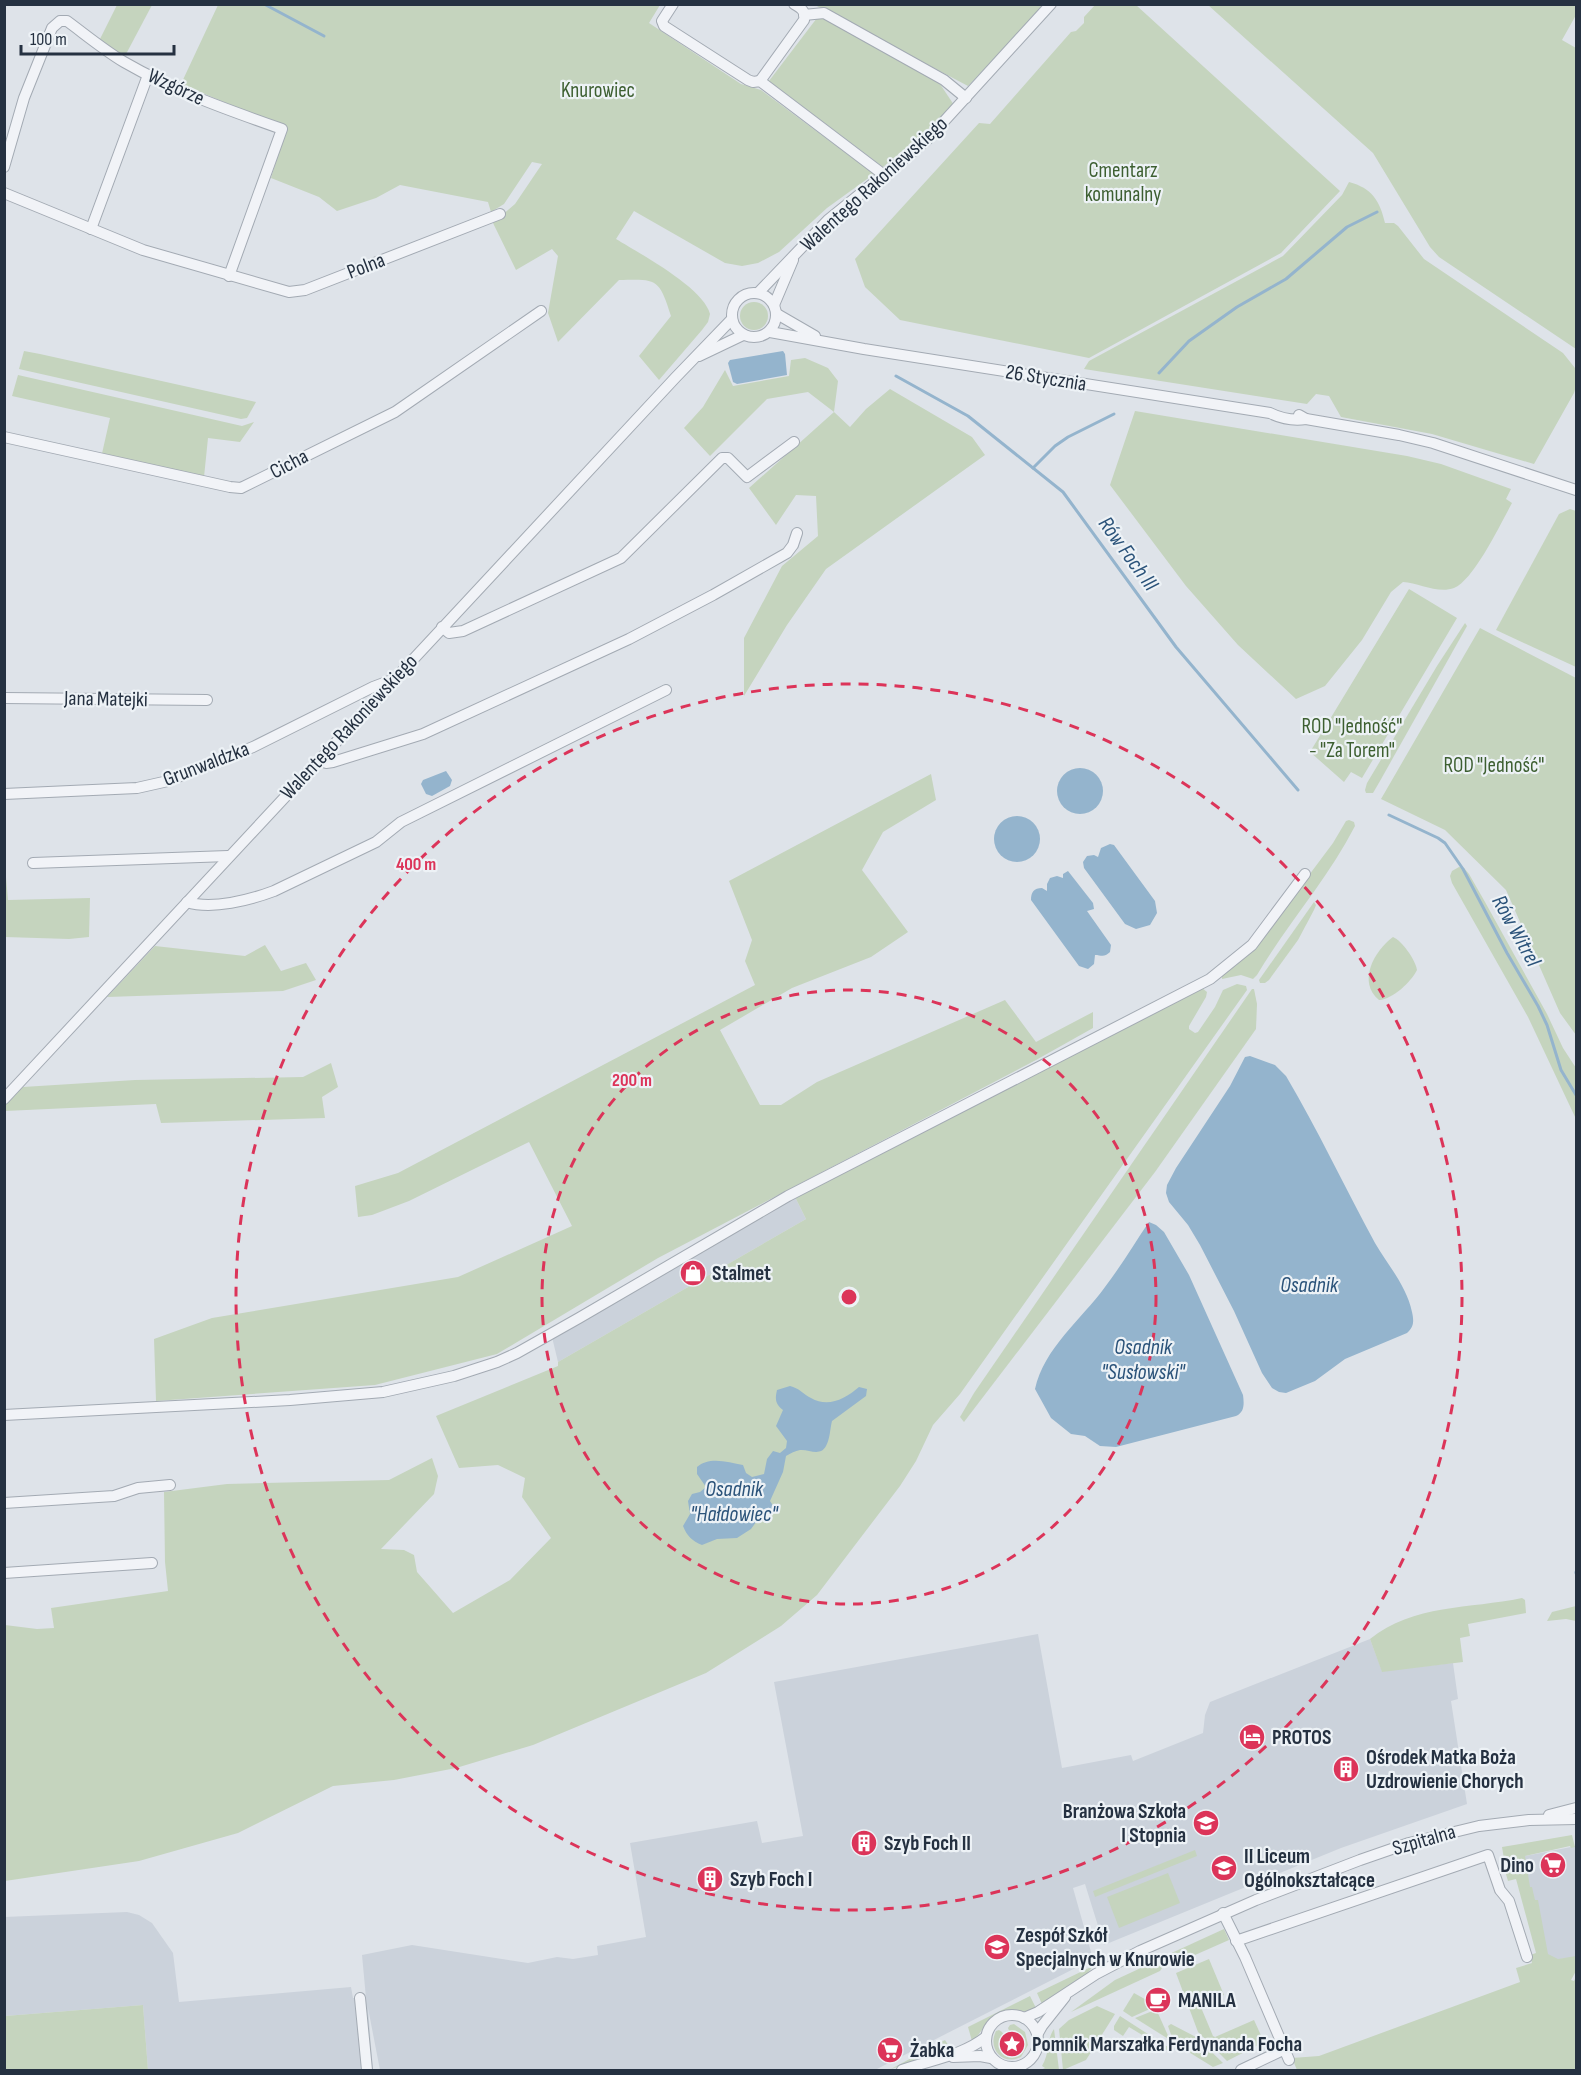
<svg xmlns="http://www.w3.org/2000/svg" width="1581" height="2075" font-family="'Sofia Sans Condensed',sans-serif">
	<rect width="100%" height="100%" fill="#dee3e9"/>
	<g fill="#cbd2db">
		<polygon points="795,1197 806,1219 558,1362 552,1337"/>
		<polygon points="1038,1634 1062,1768 1131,1755 1133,1761 1203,1733 1205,1715 1210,1702 1370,1639 1382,1671 1453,1663 1458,1699 1451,1701 1467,1804 1341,1848 1104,1945 1085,1884 1073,1888 1093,1959 875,2070 380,2070 368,2008 373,2070 148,2070 143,2005 5,2016 4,1917 127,1912 139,1915 152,1923 173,1953 179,2002 351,1987 353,1998 366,1998 362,1955 412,1945 528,1963 557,1957 573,1959 598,1955 597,1946 646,1937 630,1843 757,1821 762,1843 803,1836 774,1682"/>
		<polygon points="1576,1846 1576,1957 1546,1961 1520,1857"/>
	</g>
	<g fill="#c5d4be">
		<polygon points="117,5 152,5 125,56 99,41"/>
		<path d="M218,5H660L649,23L741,84L761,90L874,174L827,208L779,252L758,263L742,266L725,263L634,211L616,239C639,253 704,288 710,314L708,322L702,330L659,380L639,356L671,316C659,278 657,279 619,280L558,342L548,313L558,256L552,249L516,270L493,223L515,204L542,164L532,162L504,204L491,212L488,202L400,185L376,198L337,211L319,197L271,178L286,128L181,84Z"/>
		<polygon points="815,5 1045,5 968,86"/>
		<polygon points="1095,5 1136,5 1340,191 1281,253 1089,358 900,320 865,287 855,259 979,123 990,124 1071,32 1076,31 1084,23 1084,17"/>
		<polygon points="1208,5 1576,5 1576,15 1562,40 1576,48 1576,349 1439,257 1430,247 1373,153"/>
		<polygon points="820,14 938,81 954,105 935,124 883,167 769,81"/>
		<path d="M1349,182C1372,188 1380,201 1385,223H1394L1398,226L1424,259L1563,353L1575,368L1576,386L1574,393L1534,464L1432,434L1341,417L1329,396L1316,394L1307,404L1084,369L1089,361L1283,256L1342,195Z"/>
		<circle cx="754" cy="316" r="14"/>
		<polygon points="24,351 40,354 256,402 247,418 241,419 19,369"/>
		<polygon points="805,358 828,368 838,381 834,412 850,427 866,409 890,389 972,437 985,455 826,569 787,625 744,696 744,638 782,566 818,536 816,496 796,495 776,525 749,488 834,412 808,392 767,399 710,456 684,428 703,407 725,370 733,386 789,376 791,360"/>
		<polygon points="18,375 242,426 254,422 240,442 208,438 204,477 101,458 110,418 12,396"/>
		<path d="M1135,411L1407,456L1441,464L1511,489L1506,499L1512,503C1501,523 1474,580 1454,588C1438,594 1419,583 1403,582L1391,592L1362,640L1325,686L1296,699L1238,645L1186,586L1110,485Z"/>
		<polygon points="1570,509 1576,511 1576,667 1496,630 1559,514"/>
		<polygon points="1409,589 1457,618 1362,778 1351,772 1344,782 1310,752"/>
		<polygon points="1465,623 1467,626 1380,781 1373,793 1366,793 1365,790 1367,783 1437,666"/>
		<polygon points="1480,628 1576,678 1576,1035 1560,1013 1506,890 1445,830 1381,799"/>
		<polygon points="931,774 936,800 883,832 862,870 908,932 871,957 792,988 720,1030 760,1105 781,1105 817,1082 1005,1000 1036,1042 1093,1012 1093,1028 1036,1060 658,1258 497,1354 375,1385 156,1401 154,1339 212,1318 458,1277 572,1226 529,1142 409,1201 372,1215 358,1217 355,1186 398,1173 755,985 745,961 752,940 729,881"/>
		<path d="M1349,820L1354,822L1355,826C1328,879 1287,924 1257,975L1253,979L1241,975L1222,979V976L1259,942L1333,843L1346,821Z"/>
		<polygon points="5,866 8,900 90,898 89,937 69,939 5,937"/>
		<polygon points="1459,867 1464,868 1469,874 1485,902 1547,1014 1563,1048 1576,1068 1576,1119 1528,1017 1452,883 1450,876 1452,871"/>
		<polygon points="1314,902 1316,905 1314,910 1298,940 1269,980 1265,983 1260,983 1259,980"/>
		<path d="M1393,937C1402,941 1415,959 1417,970C1411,982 1393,999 1379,1000C1357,982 1374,951 1393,937Z"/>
		<polygon points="265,945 281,971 306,963 316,980 283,991 107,997 155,946 245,956"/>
		<polygon points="1237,984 1246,986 1247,990 960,1394 933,1425 916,1461 900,1486 817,1595 781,1626 706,1673 533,1745 456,1768 394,1780 333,1786 238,1833 139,1861 5,1881 5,1625 37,1629 54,1628 51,1608 168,1591 165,1562 164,1492 227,1484 389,1480 432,1458 438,1476 434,1494 381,1549 404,1550 414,1555 417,1572 453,1613 510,1580 551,1538 522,1497 525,1478 498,1465 459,1468 436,1416 558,1366 558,1362 806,1219 795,1197 1202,988 1207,992 1206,997 1189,1026 1189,1029 1195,1033 1198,1032 1215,1007 1223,990"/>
		<polygon points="1252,989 1254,989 1257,1004 1256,1029 1155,1172 964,1422 960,1417 974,1393"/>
		<polygon points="331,1063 338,1087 322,1097 325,1118 161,1123 156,1104 5,1111 4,1106 23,1087 135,1080 303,1077"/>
		<path d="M1522,1598L1525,1600L1526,1613L1468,1624L1470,1636L1460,1638L1463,1662L1382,1672L1370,1639C1413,1604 1470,1609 1522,1598Z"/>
		<polygon points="1576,1606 1576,1621 1566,1619 1547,1621 1552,1612"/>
		<polygon points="1572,1835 1575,1847 1571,1848 1570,1846 1525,1856 1530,1887 1532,1887 1535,1900 1538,1900 1548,1954 1558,1959 1576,1956 1576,1971 1571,1980 1574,1981 1576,1977 1576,2070 1297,2070 1292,2058 1319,2056 1520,1982 1516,1968 1532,1963 1530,1955 1536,1953 1516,1879 1508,1881 1502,1861 1504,1859 1502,1847"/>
		<polygon points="1195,1850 1197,1856 1095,1897 1093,1891"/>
		<polygon points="1168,1873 1180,1903 1119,1928 1107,1897"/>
		<polygon points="1224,1929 1229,1940 1170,1966 1165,1956"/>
		<polygon points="1209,1959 1224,1995 1200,2005 1213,2036 1215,2037 1254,2020 1264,2042 1227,2061 1198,2032 1176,1973"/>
		<polygon points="1158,1960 1162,1968 1160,1971 1071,2012 1115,1980"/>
		<polygon points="1093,1966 1087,1974 1042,2004 1037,1993"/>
		<polygon points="1134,1993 1150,2002 1152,2008 1132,2017 1123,2011"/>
		<path d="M1030,1996L1036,2008C1024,2015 1011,2008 999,2013C985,2019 983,2033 972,2041L968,2027Z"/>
		<polygon points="143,2005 148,2070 5,2070 5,2016"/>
		<polygon points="1097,2006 1115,2014 1086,2060 1063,2070 1059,2029 1069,2020"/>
		<polygon points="1155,2010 1157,2011 1170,2040 1135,2018"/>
		<polygon points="1120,2016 1168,2047 1167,2050 1129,2027 1123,2036 1114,2030 1114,2026"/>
		<path d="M1014,2024L1025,2032L1028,2045L1021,2057C1003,2066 987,2049 996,2031L999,2030L1002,2032L1007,2040L1012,2038L1008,2028L1010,2025Z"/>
		<polygon points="1171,2024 1196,2037 1223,2063 1213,2067 1174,2043 1168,2026"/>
		<path d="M1054,2029L1059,2070H1040L1045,2068L1042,2066C1050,2053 1047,2038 1054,2029Z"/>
		<polygon points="945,2040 950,2048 949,2050 891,2069"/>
	</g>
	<g fill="#94b4cd">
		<polygon points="783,351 785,354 787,375 737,384 733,382 728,363 730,360"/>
		<circle cx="1080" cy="791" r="23"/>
		<polygon points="446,771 452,780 450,786 432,796 426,794 421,784 423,780"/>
		<circle cx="1017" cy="839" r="23"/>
		<polygon points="1110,844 1114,845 1155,901 1157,913 1150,925 1136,929 1125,924 1084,868 1083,862 1087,856 1094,855 1098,857 1101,848"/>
		<path d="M1068,871L1093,903L1094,909L1087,911L1111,945L1110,952C1104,958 1101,955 1095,955L1094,964L1088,969L1079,966L1031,900C1031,892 1034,888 1042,888L1047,891V884L1050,878L1057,876L1063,878V874Z"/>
		<path d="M1250,1056L1275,1065L1286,1076C1318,1130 1345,1188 1375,1243C1388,1265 1407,1287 1412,1312C1414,1321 1414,1327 1407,1333L1345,1359L1315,1381L1286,1393L1279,1392L1272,1388L1262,1373L1234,1311L1200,1245L1188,1225L1169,1202L1166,1193L1167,1185L1176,1168L1230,1086L1245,1057Z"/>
		<path d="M1149,1222L1156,1225L1164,1232L1189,1275L1243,1395C1244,1403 1245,1412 1236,1416L1116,1447L1100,1446L1085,1436L1071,1434L1051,1418L1035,1389C1044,1348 1081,1320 1105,1287C1121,1266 1134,1244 1149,1222Z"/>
		<path d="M790,1386C799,1388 803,1394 811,1398C828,1408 845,1399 859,1387L867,1389L866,1396L832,1421C830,1429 830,1439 826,1446C820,1457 809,1449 800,1450C795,1451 791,1453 786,1456L783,1472L770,1501L774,1507L759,1518L751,1529L737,1538L717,1539L702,1545C692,1541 687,1536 683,1526L690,1514L688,1501L692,1494L700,1492L706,1487L697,1474V1467C709,1456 728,1462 743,1465L746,1473L752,1477L764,1474L767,1459L773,1451L780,1453L786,1448L787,1441L776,1426L783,1410C775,1404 775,1399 777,1390Z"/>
	</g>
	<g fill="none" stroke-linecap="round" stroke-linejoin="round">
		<g stroke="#94b4cd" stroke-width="3">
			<polyline points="264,4 324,36"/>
			<polyline points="1159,373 1189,341 1237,307 1286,279 1347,227 1377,212"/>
			<polyline points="896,376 968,416 1063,492 1176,647 1298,790"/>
			<polyline points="1033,468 1055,446 1068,437 1114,414"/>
			<polyline points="1389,815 1438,838 1445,843 1463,869 1507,953 1538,1006 1547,1025 1561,1070 1576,1095"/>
			<polyline points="1576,1573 1576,1572"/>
		</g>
		<defs>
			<g id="minor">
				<polyline points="673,4 662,21 664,26 748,80 753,82 760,81 884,175"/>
				<polyline points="804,15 824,13 944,80 966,98"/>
				<path d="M760,81L804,20C806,11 801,8 794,4"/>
				<path d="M4,167L24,98L52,28L60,21H67C86,35 104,50 124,62C174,91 228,110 282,129L229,276"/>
				<polyline points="4,193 143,250 289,292 305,290 500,214"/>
				<polyline points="91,229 148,75"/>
				<circle cx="754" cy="315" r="22"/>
				<polyline points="758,293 828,220 927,140 1051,4"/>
				<polyline points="774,305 793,260"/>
				<polyline points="777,314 815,336"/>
				<path d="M770,332L864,349L1270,413C1282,419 1292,421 1306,419"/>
				<polyline points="699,356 743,335"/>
				<polyline points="1299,415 1306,419 1399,435 1433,443 1576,490"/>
				<polyline points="4,437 230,487 241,488 395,412 541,311"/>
				<polyline points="442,627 449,633 463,631 621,558 722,458 728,458 747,477 794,442"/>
				<polyline points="4,698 207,700"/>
				<polyline points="319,760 326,763 333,762 423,734 629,639 713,595 787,553 793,545 797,533"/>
				<polyline points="4,794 137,788 168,781 253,747 373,687 389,681"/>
				<polyline points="33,863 228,856"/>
				<path d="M187,902C212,910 250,900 274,891L376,842L401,822L666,690"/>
				<polyline points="4,1099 676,377 732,319"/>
				<polyline points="4,1415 290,1400 383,1392 454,1376 497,1362 517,1353 579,1318 788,1196 1210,979 1252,945 1305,874"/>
				<polyline points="4,1503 114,1496 138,1488 170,1485"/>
				<polyline points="4,1573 152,1563"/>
				<polyline points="1549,1815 1576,1808"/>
				<polyline points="1223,1913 1245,1957 1289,2060"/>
				<polyline points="1236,1941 1488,1855 1500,1890 1509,1901 1527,1957"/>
				<polyline points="360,1998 367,2070"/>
				<circle cx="1012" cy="2041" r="26"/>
				<polyline points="1024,2018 1038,2012 1096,1974 1140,1951 1256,1900 1360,1860 1409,1843 1479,1826 1529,1820 1576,1819"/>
				<polyline points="1037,2035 1042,2026 1065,1997"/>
				<polyline points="953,2057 980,2056 991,2058"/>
				<path d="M902,2070C930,2060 962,2056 986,2037"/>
				<polyline points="1241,2070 1285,2049"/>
			</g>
		</defs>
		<use href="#minor" stroke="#a3aab3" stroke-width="12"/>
		<use href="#minor" stroke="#f1f3f7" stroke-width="10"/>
	</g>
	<g fill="none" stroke="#dc3459" stroke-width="3" stroke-dasharray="10 8">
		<circle cx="849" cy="1297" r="307"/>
		<circle cx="849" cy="1297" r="613"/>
	</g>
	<defs>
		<symbol id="shop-disc" viewBox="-11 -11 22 22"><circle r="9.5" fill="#dc3459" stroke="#edf2f6"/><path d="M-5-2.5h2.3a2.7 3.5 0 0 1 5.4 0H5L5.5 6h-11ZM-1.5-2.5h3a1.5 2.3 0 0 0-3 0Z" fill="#fff"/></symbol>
		<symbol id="hotel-disc" viewBox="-11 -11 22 22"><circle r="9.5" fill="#dc3459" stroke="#edf2f6"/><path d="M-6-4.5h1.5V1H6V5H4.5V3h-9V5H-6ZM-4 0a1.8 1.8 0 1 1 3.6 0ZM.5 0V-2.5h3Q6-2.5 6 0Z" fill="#fff"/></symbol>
		<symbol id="building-disc" viewBox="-11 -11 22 22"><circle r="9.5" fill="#dc3459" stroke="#edf2f6"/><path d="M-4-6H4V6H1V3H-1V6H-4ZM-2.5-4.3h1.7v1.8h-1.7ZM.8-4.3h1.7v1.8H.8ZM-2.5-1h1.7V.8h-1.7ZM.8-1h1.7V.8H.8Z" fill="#fff"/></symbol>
		<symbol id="school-disc" viewBox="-11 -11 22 22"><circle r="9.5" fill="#dc3459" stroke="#edf2f6"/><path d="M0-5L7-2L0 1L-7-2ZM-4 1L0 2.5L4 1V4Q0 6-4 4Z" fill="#fff"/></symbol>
		<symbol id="supermarket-disc" viewBox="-11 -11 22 22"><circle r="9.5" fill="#dc3459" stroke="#edf2f6"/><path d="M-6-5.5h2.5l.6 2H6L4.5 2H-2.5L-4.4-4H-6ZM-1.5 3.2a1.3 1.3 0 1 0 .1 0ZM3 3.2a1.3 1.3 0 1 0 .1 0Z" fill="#fff"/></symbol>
		<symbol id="cafe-disc" viewBox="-11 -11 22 22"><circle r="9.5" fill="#dc3459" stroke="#edf2f6"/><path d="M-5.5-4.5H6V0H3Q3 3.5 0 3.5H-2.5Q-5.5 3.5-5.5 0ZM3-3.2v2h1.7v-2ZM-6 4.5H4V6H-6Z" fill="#fff"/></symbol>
		<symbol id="sight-disc" viewBox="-11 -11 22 22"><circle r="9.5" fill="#dc3459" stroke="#edf2f6"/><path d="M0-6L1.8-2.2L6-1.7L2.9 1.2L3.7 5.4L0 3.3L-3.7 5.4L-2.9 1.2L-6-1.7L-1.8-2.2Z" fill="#fff"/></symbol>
	</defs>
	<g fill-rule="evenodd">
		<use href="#shop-disc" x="678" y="1258" width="30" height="30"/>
		<use href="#hotel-disc" x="1237" y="1722" width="30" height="30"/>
		<use href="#building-disc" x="1331" y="1754" width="30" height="30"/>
		<use href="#school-disc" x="1191" y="1808" width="30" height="30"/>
		<use href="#building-disc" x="849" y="1828" width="30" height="30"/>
		<use href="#supermarket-disc" x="1538" y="1850" width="30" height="30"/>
		<use href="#school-disc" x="1209" y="1853" width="30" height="30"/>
		<use href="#building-disc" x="695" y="1864" width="30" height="30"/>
		<use href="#school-disc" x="982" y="1932" width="30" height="30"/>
		<use href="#cafe-disc" x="1143" y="1985" width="30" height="30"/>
		<use href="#sight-disc" x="997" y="2029" width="30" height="30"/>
		<use href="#supermarket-disc" x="875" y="2035" width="30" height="30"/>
	</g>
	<g text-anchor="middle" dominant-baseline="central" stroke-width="4.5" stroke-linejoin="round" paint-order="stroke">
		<g font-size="21" fill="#253141" stroke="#edf2f6">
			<text transform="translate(176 87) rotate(25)">Wzgórze</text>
			<text transform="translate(874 184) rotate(-42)">Walentego Rakoniewskiego</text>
			<text transform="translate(366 266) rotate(-21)">Polna</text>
			<text transform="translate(1046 378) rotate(9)">26 Stycznia</text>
			<text transform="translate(289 464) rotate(-28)">Cicha</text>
			<text transform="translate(106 699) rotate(1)">Jana Matejki</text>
			<text transform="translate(349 727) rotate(-47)">Walentego Rakoniewskiego</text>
			<text transform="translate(206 764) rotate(-21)">Grunwaldzka</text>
			<text transform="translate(1424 1840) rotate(-16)">Szpitalna</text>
		</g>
		<g font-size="21" fill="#3d5f31" stroke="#edf2f6">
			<text x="598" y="90">Knurowiec</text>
			<text x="1123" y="170">Cmentarz<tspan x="1123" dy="24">komunalny</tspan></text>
			<text x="1352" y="726">ROD "Jedność"<tspan x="1352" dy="24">- "Za Torem"</tspan></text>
			<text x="1494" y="765">ROD "Jedność"</text>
		</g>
		<g font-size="21" font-weight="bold" fill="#253141" stroke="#edf2f6" text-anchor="start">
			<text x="712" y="1273">Stalmet</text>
			<text x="1272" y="1737">PROTOS</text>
			<text x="1366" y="1757">Ośrodek Matka Boża<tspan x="1366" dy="24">Uzdrowienie Chorych</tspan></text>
			<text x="1186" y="1811" text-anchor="end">Branżowa Szkoła<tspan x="1186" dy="24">I Stopnia</tspan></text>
			<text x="884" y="1843">Szyb Foch II</text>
			<text x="1244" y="1856">II Liceum<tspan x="1244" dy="24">Ogólnokształcące</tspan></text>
			<text x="1534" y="1865" text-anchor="end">Dino</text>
			<text x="730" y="1879">Szyb Foch I</text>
			<text x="1016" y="1935">Zespół Szkół<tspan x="1016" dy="24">Specjalnych w Knurowie</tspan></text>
			<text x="1178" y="2000">MANILA</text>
			<text x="1032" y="2044">Pomnik Marszałka Ferdynanda Focha</text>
			<text x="910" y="2050">Żabka</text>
		</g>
		<g font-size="22" font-style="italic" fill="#2b537a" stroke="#edf2f6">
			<text transform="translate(1128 554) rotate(54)">Rów Foch III</text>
			<text transform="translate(1516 931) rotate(61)">Rów Witrel</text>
			<text x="1309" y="1285">Osadnik</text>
			<text x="1143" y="1347">Osadnik<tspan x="1143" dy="25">"Susłowski"</tspan></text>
			<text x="734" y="1489">Osadnik<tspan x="734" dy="25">"Hałdowiec"</tspan></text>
		</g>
	</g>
	<circle cx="849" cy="1297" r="9" fill="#dc3459" stroke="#edf2f6" stroke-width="3"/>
	<g font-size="18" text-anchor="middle" font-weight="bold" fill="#dc3459" stroke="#edf2f6" stroke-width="4.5" stroke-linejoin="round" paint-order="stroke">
		<text x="416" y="870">400 m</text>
		<text x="632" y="1086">200 m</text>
	</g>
	<rect width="1581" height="2075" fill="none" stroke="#253141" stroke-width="12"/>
	<path d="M21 45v9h153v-9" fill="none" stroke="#253141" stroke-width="3"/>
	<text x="30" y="45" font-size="18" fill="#253141" stroke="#edf2f6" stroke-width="4.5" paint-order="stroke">100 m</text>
</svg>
